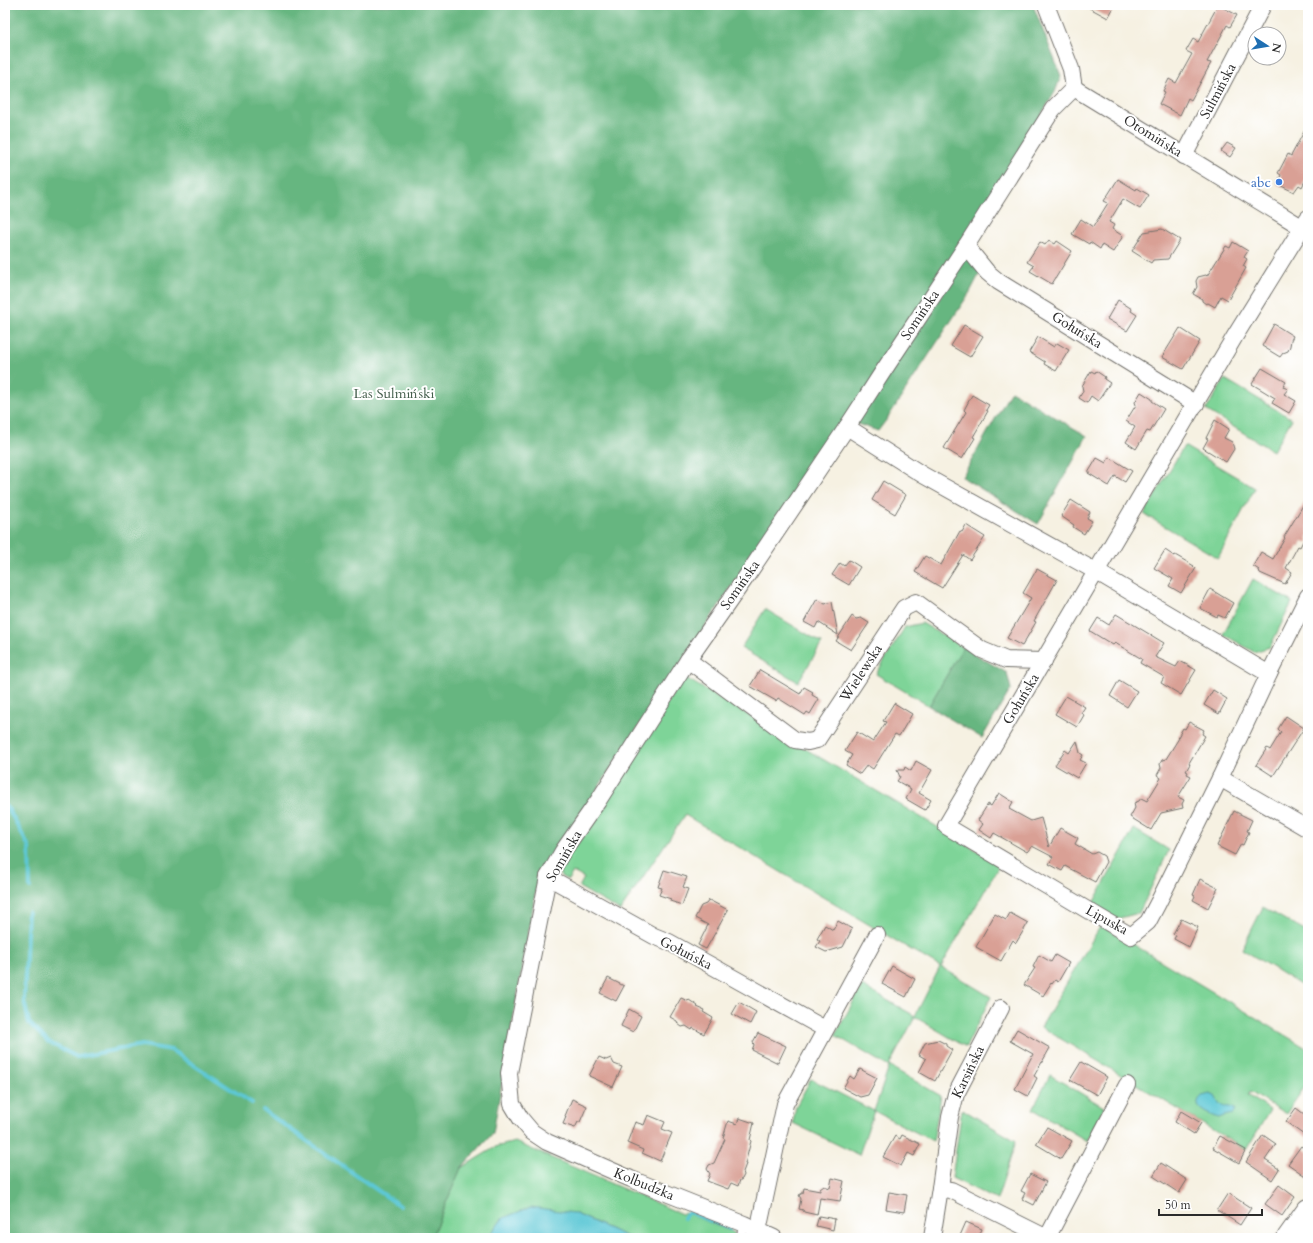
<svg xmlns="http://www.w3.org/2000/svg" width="1313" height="1243" font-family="Cardo,serif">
	<rect width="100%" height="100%" fill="#fff"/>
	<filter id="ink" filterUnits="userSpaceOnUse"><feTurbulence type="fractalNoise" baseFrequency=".025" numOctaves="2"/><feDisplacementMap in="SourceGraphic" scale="8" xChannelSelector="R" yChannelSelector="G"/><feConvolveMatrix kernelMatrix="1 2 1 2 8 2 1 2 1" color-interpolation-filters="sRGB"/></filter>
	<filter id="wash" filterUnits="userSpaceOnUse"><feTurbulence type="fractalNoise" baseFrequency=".012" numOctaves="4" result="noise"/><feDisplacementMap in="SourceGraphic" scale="16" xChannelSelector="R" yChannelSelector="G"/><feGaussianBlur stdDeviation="0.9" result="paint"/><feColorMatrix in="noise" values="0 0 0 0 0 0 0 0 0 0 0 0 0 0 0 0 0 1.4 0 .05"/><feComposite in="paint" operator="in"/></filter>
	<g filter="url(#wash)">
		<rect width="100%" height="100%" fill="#f6f1e2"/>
		<g fill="#7ed498" stroke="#548062">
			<polygon points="1225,379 1292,419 1273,451 1206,410"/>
			<polygon points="1184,446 1255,488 1218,558 1144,514"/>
			<polygon points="1253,579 1292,602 1270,647 1254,652 1223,634"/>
			<polygon points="765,609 822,643 798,682 741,648"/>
			<polygon points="922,623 963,647 929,706 876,674 905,627"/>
			<polygon points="684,677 1000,864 941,967 991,997 966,1047 915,1017 889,1066 941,1096 933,1141 874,1111 859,1155 793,1123 796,1106 811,1079 874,1111 889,1067 835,1035 862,986 915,1016 940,967 685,815 620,911 579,887 584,878 573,872 568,880 560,876 560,865"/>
			<polygon points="1134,829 1169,850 1139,913 1116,919 1092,905"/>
			<polygon points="1263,907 1308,933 1308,974 1302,986 1242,949"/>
			<polygon points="1101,925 1308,1049 1308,1082 1286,1114 1250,1092 1248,1095 1270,1110 1246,1150 1041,1027"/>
			<polygon points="1050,1075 1104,1107 1087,1141 1033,1109"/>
			<polygon points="962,1109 1016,1141 997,1200 952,1178"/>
			<polygon points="515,1142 677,1212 682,1214 684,1212 735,1233 733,1238 630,1238 574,1213 503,1218 487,1238 431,1238 461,1168 499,1145 499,1146"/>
		</g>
		<g fill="#66b680" stroke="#487056">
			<polygon points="5,5 1033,5 1061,76 1055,92 1018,154 962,241 980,273 970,292 887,419 878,431 846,420 722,601 538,878 493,1133 461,1168 431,1238 5,1238"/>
			<polygon points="1011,391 1087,436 1038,524 962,477"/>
			<polygon points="963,647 1007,673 1011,689 982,738 929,706"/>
		</g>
		<g fill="#5dc8d6" stroke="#447a80">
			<path d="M1210,1094L1215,1096C1224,1113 1224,1103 1235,1109L1233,1114L1224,1116L1219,1118C1214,1117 1199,1111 1198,1105C1197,1101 1200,1098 1202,1096Z"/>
			<polygon points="531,1207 574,1213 630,1238 487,1238 503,1218"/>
		</g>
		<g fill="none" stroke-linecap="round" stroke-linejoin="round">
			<g stroke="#5dc8d6" stroke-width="4">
				<polyline points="5,806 9,810 29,847 30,888"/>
				<polyline points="28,912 24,1000 29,1023 48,1042 77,1057 142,1045 171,1050 252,1103"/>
				<polyline points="263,1110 400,1206"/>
				<polyline points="684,1218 688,1212 730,1229"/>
				<polyline points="747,1236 751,1238"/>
			</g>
		</g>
		<g id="blocks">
			<g fill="#d9a095">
				<polygon points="1084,5 1115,5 1108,18"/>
				<polygon points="1218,5 1237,15 1230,27 1227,25 1207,62 1211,63 1191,100 1188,98 1180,115 1159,104 1165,92 1163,91 1169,79 1176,83 1192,54 1186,51 1193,39 1198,42"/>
				<polygon points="1308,124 1308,175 1302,187 1299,185 1294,192 1277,184 1281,175 1278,173 1288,154 1291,156"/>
				<polygon points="1227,143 1236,148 1230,157 1221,151"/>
				<polygon points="1118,179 1136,190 1137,188 1149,195 1140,209 1123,199 1109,222 1114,225 1112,229 1123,236 1113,252 1102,245 1100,249 1090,242 1089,244 1072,234 1081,219 1093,227 1108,203 1104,201"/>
				<polygon points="1162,229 1180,240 1168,259 1153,260 1151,263 1132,251 1144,232"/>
				<polygon points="1049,240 1055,244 1057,241 1072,251 1052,284 1030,271 1034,266 1027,262 1040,242 1045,245"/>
				<polygon points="1233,242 1248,251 1244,257 1247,259 1243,266 1246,268 1228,300 1221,296 1215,307 1208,303 1206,304 1202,301 1202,299 1193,294 1197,287 1196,281 1198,277 1206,275 1207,276 1226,246 1230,248"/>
				<polygon points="1118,300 1132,309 1131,311 1137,315 1127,331 1107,319"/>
				<polygon points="1274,324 1293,336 1291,340 1290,346 1288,351 1283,353 1280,357 1262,346"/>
				<polygon points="964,325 983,336 970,357 951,346"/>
				<polygon points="1180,328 1200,341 1183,369 1162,357"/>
				<polygon points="1038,337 1054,347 1057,343 1069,350 1056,371 1044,364 1045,362 1029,352"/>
				<polygon points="1262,368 1286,382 1283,387 1288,389 1284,394 1296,401 1289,413 1272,403 1275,398 1252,384"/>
				<polygon points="1091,371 1095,373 1096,371 1105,377 1104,379 1110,383 1098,401 1091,396 1087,403 1079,398 1083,391 1082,386"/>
				<polygon points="1141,392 1152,399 1152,401 1164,409 1150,432 1147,431 1136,449 1126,442 1135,427 1126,421 1136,405 1135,402"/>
				<polygon points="972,395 989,405 986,410 988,411 973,437 975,438 962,459 944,448 966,412 964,410"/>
				<polygon points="1215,420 1229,429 1224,438 1232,442 1234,449 1226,462 1203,448 1208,439 1206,438"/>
				<polygon points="1109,457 1132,471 1125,482 1115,476 1109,486 1088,473 1097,458 1106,463"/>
				<polygon points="883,481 906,495 895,514 872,500"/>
				<polygon points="1308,497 1308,543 1303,541 1300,547 1298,546 1286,568 1292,572 1285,584 1260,573 1259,570 1253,566 1261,552 1273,559 1285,538 1284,537"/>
				<polygon points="1071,500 1090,512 1087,518 1092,521 1084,534 1073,527 1074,525 1061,516"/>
				<polygon points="966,525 985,537 970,560 963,555 942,588 915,572 925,556 941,565 960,531 962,532"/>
				<polygon points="1165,550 1174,556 1175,555 1194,566 1193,567 1196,568 1181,593 1169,586 1173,579 1154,568"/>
				<polygon points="849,560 860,567 849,585 832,575 840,563 844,566"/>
				<polygon points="1037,569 1057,580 1034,621 1036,622 1022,646 1007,638 1031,598 1023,593"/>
				<polygon points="1210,589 1233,603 1225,618 1218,615 1217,617 1200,608"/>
				<polygon points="817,599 825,604 832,602 838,635 818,622 815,628 804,622"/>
				<polygon points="1116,614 1164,643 1155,657 1176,667 1180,661 1196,670 1181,695 1161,683 1164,677 1140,663 1142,659 1115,643 1113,645 1090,631 1098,618 1109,625"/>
				<polygon points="852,616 856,619 861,618 869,623 851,650 836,641"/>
				<polygon points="760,670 800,694 804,687 813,692 812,695 819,699 810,714 807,712 805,715 778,698 776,701 750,686"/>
				<polygon points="1119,680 1137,691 1127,707 1110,696"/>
				<polygon points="1213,690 1227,699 1219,714 1204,705"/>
				<polygon points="1066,696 1085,707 1081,713 1084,715 1077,727 1055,714"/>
				<polygon points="894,703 912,714 899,736 895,734 873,769 867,765 860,774 846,765 852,755 845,751 857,732 873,742 886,722 883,721"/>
				<polygon points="1286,716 1304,728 1273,776 1256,765 1267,748 1270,750 1281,732 1278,729"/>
				<polygon points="1189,722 1204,730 1202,734 1205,736 1189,763 1190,764 1186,771 1188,772 1187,774 1191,776 1178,797 1184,800 1182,804 1183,808 1161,813 1151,830 1130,817 1135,808 1134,803 1139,801 1141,798 1147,801 1161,778 1157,775 1161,768 1160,764 1162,760 1166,759 1179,738 1178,737 1183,728 1185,729"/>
				<polygon points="1077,741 1080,753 1083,755 1080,760 1086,763 1077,778 1055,765 1065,750 1069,753"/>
				<polygon points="916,761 932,770 919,793 931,800 925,810 906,799 911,789 897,781 900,777 897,770 904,770 905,767 911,771"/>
				<polygon points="999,793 1013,802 1009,809 1031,821 1041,818 1049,847 1060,828 1078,838 1075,844 1092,854 1097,852 1104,856 1106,862 1095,882 1065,866 1062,871 1049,864 1053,857 1032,846 1027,852 994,833 991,838 979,830 983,824 978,820 988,804 991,806"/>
				<polygon points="1234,811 1252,820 1247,831 1249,832 1243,845 1241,844 1235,855 1217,846"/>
				<polygon points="664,870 687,877 683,887 688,889 682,905 670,901 671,899 659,895 662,888 658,887"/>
				<polygon points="1200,879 1218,888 1208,908 1193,900 1195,896 1193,895"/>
				<polygon points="709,900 728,910 706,949 698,945 708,925 695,918 701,906 706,904"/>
				<polygon points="1010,913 1028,923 1016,943 1013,940 1001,961 976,947 995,914 1006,920"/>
				<polygon points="1181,919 1198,927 1189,947 1174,939 1176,935 1173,934"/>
				<polygon points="838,921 852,929 843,947 826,952 816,947 820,941 817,939 825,925 833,930"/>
				<polygon points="1039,955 1051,962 1055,955 1069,963 1058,982 1055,980 1052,984 1051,983 1043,996 1024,985 1035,968 1033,967"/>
				<polygon points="892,966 915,979 906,997 882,984"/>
				<polygon points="608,978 624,986 616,1001 600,993"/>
				<polygon points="681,998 688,1001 689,1000 698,1006 697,1007 704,1010 703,1012 713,1018 704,1034 693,1028 692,1030 686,1026 682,1027 678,1024 677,1021 670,1017"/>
				<polygon points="739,1002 756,1012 750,1024 732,1014"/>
				<polygon points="629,1009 641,1016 633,1032 621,1026"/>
				<polygon points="1017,1029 1050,1048 1034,1076 1037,1078 1028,1096 1015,1089 1033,1054 1010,1041"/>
				<polygon points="758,1033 786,1046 778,1063 752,1050 754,1045 753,1042"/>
				<polygon points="938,1040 946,1044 946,1046 952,1050 935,1081 919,1072 926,1059 919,1055 925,1043"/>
				<polygon points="599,1057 606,1060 611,1058 614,1064 622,1067 613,1087 589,1076"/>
				<polygon points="1081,1062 1107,1077 1097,1095 1070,1080"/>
				<polygon points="860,1069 877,1078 868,1095 860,1097 843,1088 850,1076 854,1079"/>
				<polygon points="572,1099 587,1106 580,1122 578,1122 575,1128 563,1124 566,1117 565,1116"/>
				<polygon points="1296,1108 1308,1117 1308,1138 1286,1122"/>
				<polygon points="1181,1111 1201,1123 1194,1134 1175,1122"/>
				<polygon points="648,1115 665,1122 662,1129 672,1133 660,1161 642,1153 643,1150 627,1143 635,1122 644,1125"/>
				<polygon points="739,1118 754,1123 750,1140 751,1141 745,1164 746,1164 743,1172 744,1175 742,1179 740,1180 738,1186 731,1183 728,1189 707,1181 710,1174 707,1169 709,1165 714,1163 725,1139 723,1138 728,1121 737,1124"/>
				<polygon points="1047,1127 1072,1141 1061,1159 1036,1144"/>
				<polygon points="902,1135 920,1144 914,1156 908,1153 901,1166 883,1157 895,1136 900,1139"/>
				<polygon points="1263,1135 1276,1144 1265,1160 1279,1169 1272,1180 1246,1162"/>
				<polygon points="1220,1136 1246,1150 1239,1163 1213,1148"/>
				<polygon points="1301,1146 1308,1151 1308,1178 1288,1164"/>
				<polygon points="1161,1163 1187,1180 1179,1193 1153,1176"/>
				<polygon points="1030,1174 1046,1182 1034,1205 1022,1199 1025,1193 1021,1191"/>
				<polygon points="832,1178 844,1181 840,1201 820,1198 817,1215 804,1212 803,1210 799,1209 801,1199 799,1195 803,1193 804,1188 820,1191 820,1189 824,1186 830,1188"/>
				<polygon points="1279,1185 1295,1197 1282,1216 1265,1204"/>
				<polygon points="889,1192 907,1195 904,1212 886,1209"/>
				<polygon points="1228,1193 1251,1208 1240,1225 1217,1210"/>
				<polygon points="819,1216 835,1219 833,1230 816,1226"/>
				<polygon points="966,1222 982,1229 978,1238 959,1238"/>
			</g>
		</g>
	</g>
	<g filter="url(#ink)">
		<use href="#blocks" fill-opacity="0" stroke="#72706b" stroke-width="1"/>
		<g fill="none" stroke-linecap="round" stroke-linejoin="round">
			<defs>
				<polyline id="lane" points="740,1238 744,1224"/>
				<g id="street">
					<polyline points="1046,5 1071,69 1074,88"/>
					<polyline points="1074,88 1308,231"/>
					<polyline points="1184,156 1263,5"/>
					<polyline points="1308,218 1235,336 946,826 1131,936 1148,922 1158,903 1220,778 1269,674 1308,596"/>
					<polyline points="966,246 987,272 999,282 1196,404"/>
					<polyline points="847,427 923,475 1097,572 1269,674"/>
					<polyline points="688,660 795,740 808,742 817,740 904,608 916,602 982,650 1006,660 1044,661"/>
					<polyline points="1220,778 1308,829"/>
					<polyline points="548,877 654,936 669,942 825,1029"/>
					<polyline points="940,1188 950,1117 956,1094 1001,1008"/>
					<polyline points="758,1231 785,1104 877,935"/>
					<polyline points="774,1238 744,1224 631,1179 547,1142 532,1132 521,1119 512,1104 509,1073 548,877 563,851 598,801 688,660 744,580 847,427 882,373 966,246 1053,109 1074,88"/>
					<polyline points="932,1238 940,1188 951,1190 1047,1238 1127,1085"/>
				</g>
				<polyline id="secondary" points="1288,1238 1308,1210"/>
			</defs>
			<use href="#lane" stroke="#72706b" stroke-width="10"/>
			<use href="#street" stroke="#72706b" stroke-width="18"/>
			<use href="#secondary" stroke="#72706b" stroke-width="24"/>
			<use href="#lane" stroke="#fff" stroke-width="8"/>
			<use href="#street" stroke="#fff" stroke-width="16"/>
			<use href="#secondary" stroke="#fff" stroke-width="22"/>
		</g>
	</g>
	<circle fill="#3f7fe0" stroke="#fff" stroke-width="1.5" cx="1279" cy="182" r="4"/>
	<g text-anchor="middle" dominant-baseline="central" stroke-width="4" stroke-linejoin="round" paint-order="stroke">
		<g font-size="14" fill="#2b2b2b" stroke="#fff">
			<text transform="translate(1218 91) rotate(-62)">Sulmińska</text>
			<text transform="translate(1153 136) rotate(32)">Otomińska</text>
			<text transform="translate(920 315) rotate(-56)">Somińska</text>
			<text transform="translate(1077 330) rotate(32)">Gołuńska</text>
			<text transform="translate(740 585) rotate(-55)">Somińska</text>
			<text transform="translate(861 673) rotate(-57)">Wielewska</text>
			<text transform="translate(1021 699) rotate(-59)">Gołuńska</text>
			<text transform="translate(564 856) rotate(-60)">Somińska</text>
			<text transform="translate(1107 920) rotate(29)">Lipuska</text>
			<text transform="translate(686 953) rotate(27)">Gołuńska</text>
			<text transform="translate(968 1072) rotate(-64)">Karsińska</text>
			<text transform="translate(644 1184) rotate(22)">Kolbudzka</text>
		</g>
		<g font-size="14" fill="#366cbe" stroke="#fff" text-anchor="end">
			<text x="1271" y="182">abc</text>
		</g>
		<g font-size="14" fill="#445e4c" stroke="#fff">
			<text x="394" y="393">Las Sulmiński</text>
		</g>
	</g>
	<rect width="1313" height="1243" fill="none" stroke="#fff" stroke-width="20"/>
	<g transform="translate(1267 46) rotate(102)"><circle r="19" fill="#ffffff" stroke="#aaaaaa"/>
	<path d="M0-3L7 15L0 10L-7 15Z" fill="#1f6fb2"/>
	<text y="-6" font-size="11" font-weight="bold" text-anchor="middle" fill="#2b2b2b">N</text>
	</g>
	<path d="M1159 1209v6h103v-6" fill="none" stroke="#2b2b2b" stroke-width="2"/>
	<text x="1165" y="1209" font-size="12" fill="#2b2b2b" stroke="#ffffff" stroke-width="3" paint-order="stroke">50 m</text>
</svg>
